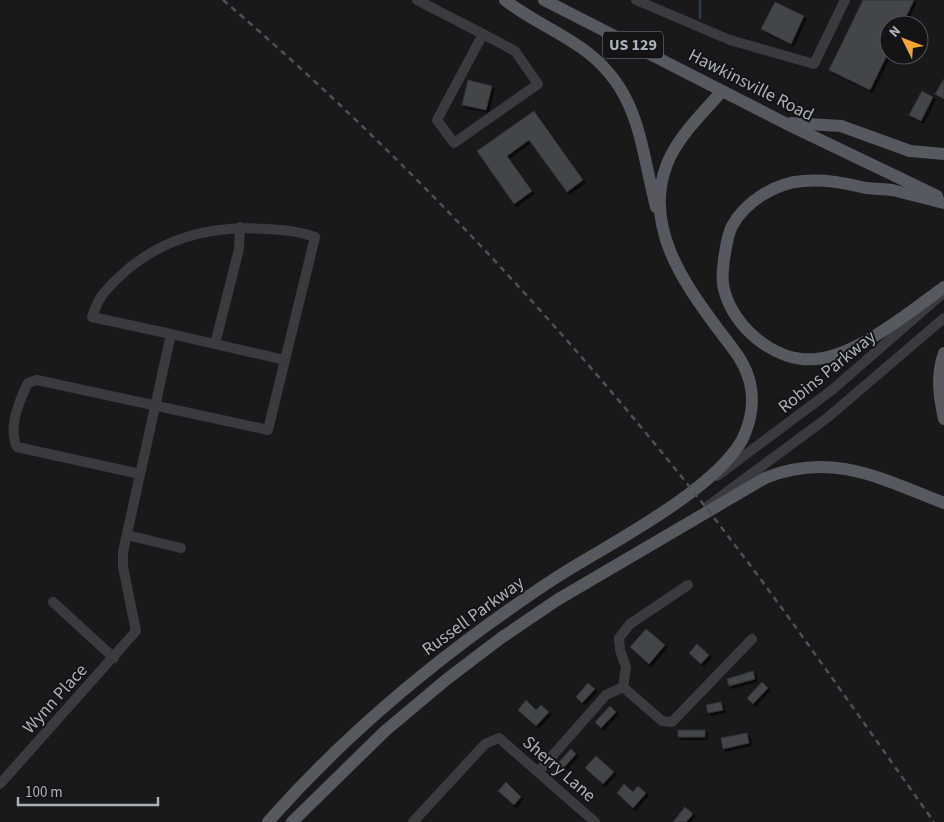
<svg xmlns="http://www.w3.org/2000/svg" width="944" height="822" font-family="'Source Sans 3',sans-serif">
	<defs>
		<filter id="shadow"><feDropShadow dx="2.5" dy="2.5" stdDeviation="0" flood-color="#0009"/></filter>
	</defs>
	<rect width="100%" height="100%" fill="#19191b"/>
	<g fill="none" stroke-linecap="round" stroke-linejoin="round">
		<polyline stroke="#2e3a40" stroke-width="2.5" points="700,18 700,0"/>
	</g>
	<g fill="#434448" stroke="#333337" filter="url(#shadow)">
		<polygon points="863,0 914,0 902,25 889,25 889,51 870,90 829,70"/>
		<polygon points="775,2 804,16 791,44 761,29"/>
		<polygon points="944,79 944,99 935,94"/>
		<polygon points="468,80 492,86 486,110 462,105"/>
		<polygon points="922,91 933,97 921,121 909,115"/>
		<polygon points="534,111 583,180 567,192 529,140 507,156 532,191 514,204 477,151"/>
		<polygon points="646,629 665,645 649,664 630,647"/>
		<polygon points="697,644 709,655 701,664 689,653"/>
		<polygon points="753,671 755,679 729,686 727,679"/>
		<polygon points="762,682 768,688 753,704 747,698"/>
		<polygon points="588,683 595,689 582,703 576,697"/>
		<polygon points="526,700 536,710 541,705 549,712 536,726 518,710"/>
		<polygon points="721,702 723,710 708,713 706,705"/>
		<polygon points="610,706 616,712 601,728 595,722"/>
		<rect x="678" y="730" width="27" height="7"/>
		<polygon points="747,733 749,743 723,749 721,738"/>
		<polygon points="571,749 576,754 561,771 555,766"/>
		<polygon points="596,756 614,772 603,784 585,768"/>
		<polygon points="506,782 521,797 514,805 498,791"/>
		<polygon points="624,784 633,792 638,786 646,793 633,808 617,793"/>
		<polygon points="685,807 693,814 686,822 673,822"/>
	</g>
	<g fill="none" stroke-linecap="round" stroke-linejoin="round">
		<g stroke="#3a3b40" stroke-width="10">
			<polyline points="417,0 483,34"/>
			<polyline points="636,0 730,40 814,64 845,0"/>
			<polygon points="483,34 515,51 538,84 454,143 437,120"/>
			<polyline points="215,344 239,249 240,227"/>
			<path d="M140,474L17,447C8,429 19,401 28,383L37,380L268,430L285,360"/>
			<polyline points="717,476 832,390 941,295"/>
			<polyline points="708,506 827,418 944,318"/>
			<polyline points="127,535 181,548"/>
			<polyline points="53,602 114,658"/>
			<polyline points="623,687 662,721 672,722 752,639"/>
			<polyline points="538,772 606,695 623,687 626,667 620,650 619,638 630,624 688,585"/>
			<path d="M0,784L136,631L123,567V552L171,334L285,360L315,237C299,231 284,230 266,229C211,225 160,238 119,277C104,292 99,296 92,317L171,334"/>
			<polyline points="413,822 485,744 499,738 595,822"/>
		</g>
		<g stroke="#56595f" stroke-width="12">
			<path d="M505,0C529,19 558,31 583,49C640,90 640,145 656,207"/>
			<polyline points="544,0 785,123 937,196"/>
			<polyline points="791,123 841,126 910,151 944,154"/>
			<path d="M944,203C927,199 910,194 892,190C884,189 875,189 866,188C844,183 826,179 803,181C775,183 745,202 732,226C727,236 726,248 724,259C723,269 721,279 724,289C733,328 776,363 816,359C858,355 911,311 944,287"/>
			<path d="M944,353C936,376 939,396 944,419"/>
			<path d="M268,822C333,748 410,681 490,623C514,606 539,588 565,572C615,541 714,490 742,440C752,420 755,397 748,376C742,358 729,344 718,329C683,282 643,225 667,164C678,136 703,113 722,91"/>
			<path d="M292,822L385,731L447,679L501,638L557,600L765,478C832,451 882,479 944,503"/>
		</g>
		<path stroke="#4d5055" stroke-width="2.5" stroke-dasharray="6 5" stroke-linecap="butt" d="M223,0C385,138 534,295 668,460C763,576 847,700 934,822"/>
	</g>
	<g text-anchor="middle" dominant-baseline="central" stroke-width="4" stroke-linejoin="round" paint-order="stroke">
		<rect fill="#141416" stroke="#7e828a" stroke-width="1" x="603" y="31.5" width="60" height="27" rx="4"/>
		<g font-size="16" font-weight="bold" fill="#abb1bb">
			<text x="633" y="45">US 129</text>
		</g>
		<g font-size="18" fill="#abb1bb" stroke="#141416">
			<text transform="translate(751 85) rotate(27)">Hawkinsville Road</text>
			<text transform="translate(827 372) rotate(-39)">Robins Parkway</text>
			<text transform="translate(473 616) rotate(-36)">Russell Parkway</text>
			<text transform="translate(55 699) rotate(-48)">Wynn Place</text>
			<text transform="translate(559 769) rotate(41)">Sherry Lane</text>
		</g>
	</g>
	<g transform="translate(904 40) rotate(312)"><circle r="24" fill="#141416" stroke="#505358"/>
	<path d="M0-4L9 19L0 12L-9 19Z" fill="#f4a438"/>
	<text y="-8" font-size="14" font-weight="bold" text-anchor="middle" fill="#abb1bb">N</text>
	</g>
	<path d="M18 797v8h140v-8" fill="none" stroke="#abb1bb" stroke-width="2.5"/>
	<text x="25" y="797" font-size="15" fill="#abb1bb" stroke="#141416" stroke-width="4" paint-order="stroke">100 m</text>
</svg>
